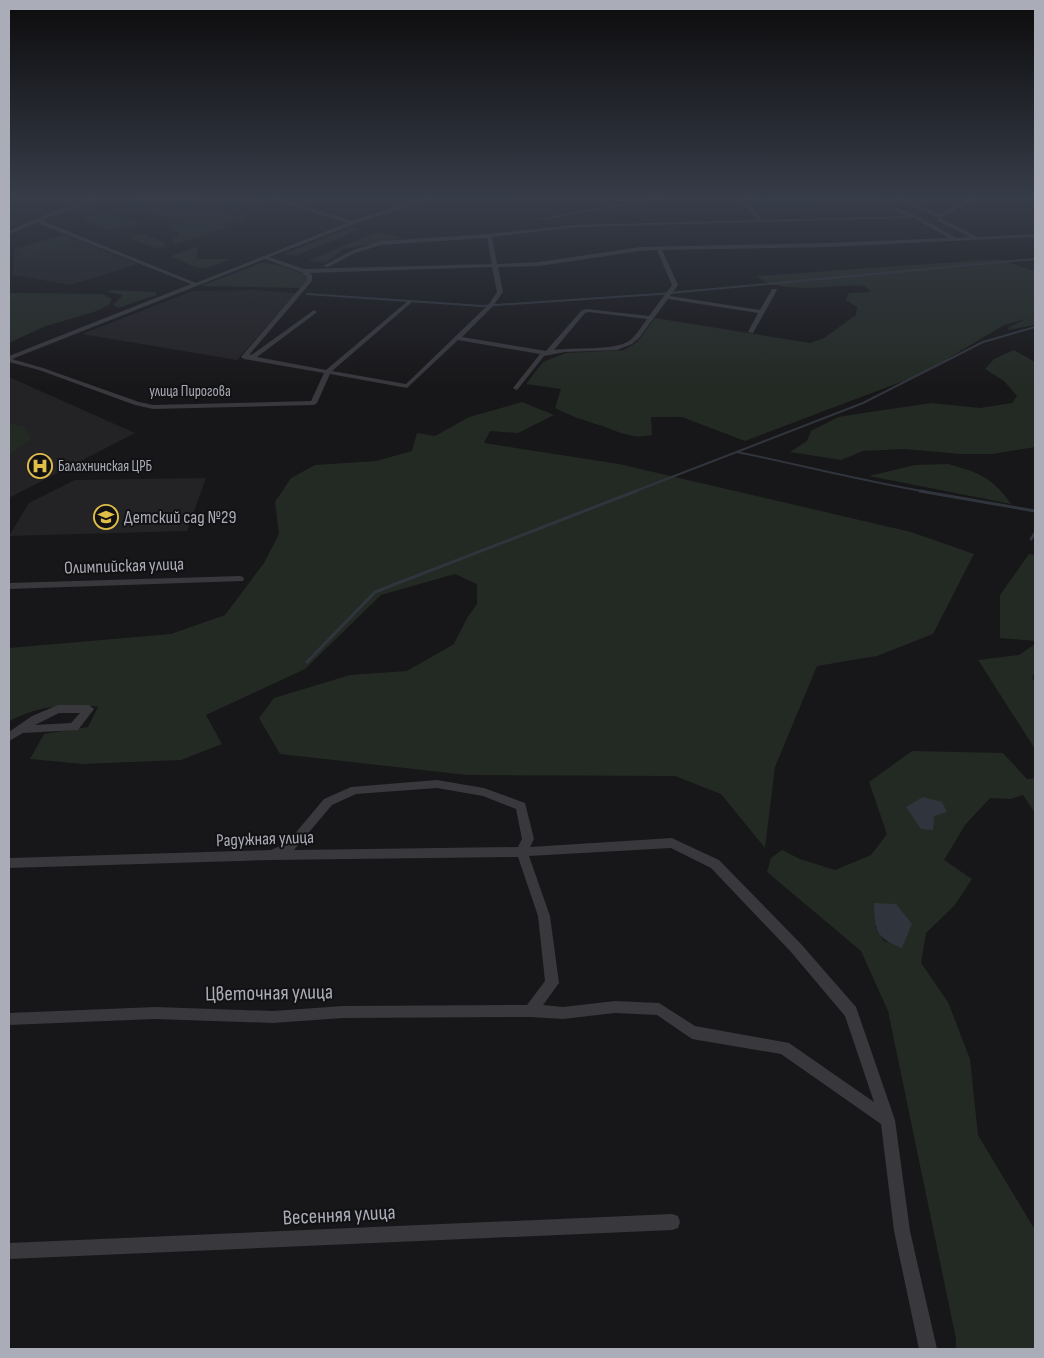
<svg xmlns="http://www.w3.org/2000/svg" width="1044" height="1358" font-family="'Sofia Sans Condensed',sans-serif">
	<rect width="100%" height="100%" fill="#171618"/>
	<g fill="#232225">
		<polygon points="151,198 181,198 198,205 161,216 128,206"/>
		<polygon points="205,206 244,219 204,231 165,217"/>
		<polygon points="64,235 138,264 70,285 13,275 15,248"/>
		<polygon points="255,290 296,293 237,360 82,334 193,291"/>
		<polygon points="9,377 135,433 9,498"/>
		<polygon points="206,478 187,531 9,536 29,503 75,480"/>
	</g>
	<g fill="#232a24" fill-rule="evenodd">
		<polygon points="138,198 160,198 146,206 145,210 149,212 143,213 130,210 129,205"/>
		<path d="M179,198H205L191,204L205,210L178,217L151,216C158,208 172,212 182,208L176,206L184,202Z"/>
		<path d="M744,198H886V205C866,205 844,203 823,206C803,209 759,214 744,198Z"/>
		<polygon points="242,200 247,201 241,206 254,204 268,209 253,209 256,212 246,218 245,222 237,223 234,220 235,215 242,213 239,209 225,210 229,214 221,215 205,208"/>
		<polygon points="107,213 139,221 136,226 107,230 85,221 85,217"/>
		<polygon points="210,221 230,226 174,245 172,240 180,234 171,229 169,223 190,225"/>
		<polygon points="351,227 361,229 295,256 284,254"/>
		<polygon points="374,233 385,233 403,238 343,249 327,262 308,261"/>
		<polygon points="135,235 146,235 165,243 165,247 156,248 131,239"/>
		<polygon points="62,236 77,242 22,258 19,248"/>
		<path d="M195,247L198,250L196,259H230C200,273 199,269 171,256Z"/>
		<path d="M998,259L1035,271V316L1032,317H1035V325L1008,330L1009,327L1026,319L1004,325L922,374L745,441L682,417H651L652,435C631,440 618,431 599,425C583,420 570,416 555,408L561,389L526,384L543,362L566,353L624,350L637,342L655,318L810,343L824,338L856,315L857,307L846,300L849,293L871,292L865,286C836,283 779,297 757,276Z"/>
		<path d="M261,263C277,263 290,268 305,275L307,280L300,288L201,286Z"/>
		<polygon points="111,290 156,292 156,295 118,308 113,305 123,295 107,292"/>
		<polygon points="9,293 102,294 112,299 109,305 94,312 46,326 9,343"/>
		<polygon points="1014,350 1035,362 1035,447 993,454 961,454 904,449 863,451 841,460 790,452 807,441 811,431 838,417 870,412 932,403 980,408 1012,403 1017,396 1004,381 985,369 994,359"/>
		<path d="M522,402L554,415L518,433L490,431L484,443L619,464L911,532L974,554L933,634L877,656L817,666L775,767L765,848L721,794L675,776L467,775L280,754L259,718L274,698L350,675L407,671L454,644L467,618L477,604V584L455,574L381,595L305,669L206,715L222,744L181,760L83,764L30,759L44,734L88,727L98,707C67,702 37,707 9,721V648L171,634L225,615L264,563L279,534L275,502L291,478L315,465L376,461L412,451L417,433L435,436L469,417Z"/>
		<polygon points="9,423 25,427 31,439 9,455"/>
		<path d="M948,464C978,472 993,478 1011,504L869,476L915,465Z"/>
		<polygon points="1029,554 1035,555 1035,641 1000,638 1000,595"/>
		<polygon points="1035,644 1035,670 1032,679 1035,680 1035,749 978,660 1019,655"/>
		<path d="M912,751L1003,753L1027,779L1035,778V813L1023,795L1011,799L990,798L965,825L944,860L972,879L955,905L926,933L921,963L948,1002L970,1059L978,1135L1035,1230V1349H956V1339L888,1011L861,951L767,872L771,858L782,850L800,859L835,870L871,855L887,834L869,782ZM912,924L902,947L884,941L875,926Z"/>
	</g>
	<g fill="#30353d">
		<polygon points="923,797 942,802 947,812 934,816 933,830 921,829 906,807"/>
		<path d="M874,903L896,904L912,924L902,948C875,938 875,930 874,903Z"/>
	</g>
	<g fill="none" stroke-linecap="round" stroke-linejoin="round">
		<g stroke="#30353d" stroke-width="2">
			<polyline points="307,294 482,306 659,294 1035,259"/>
			<path d="M737,452C800,465 863,481 927,492"/>
			<polyline points="633,492 863,403 983,342 1035,327"/>
		</g>
		<g stroke="#30353d" stroke-width="3">
			<polyline points="920,491 1035,511"/>
			<polyline points="1031,539 1035,533"/>
			<polyline points="307,662 375,592 636,491"/>
		</g>
		<g fill="#38383d" fill-rule="evenodd">
			<path d="M95,198H102L49,217L45,219V222L196,283L347,223L268,198H276L352,221L424,198H432L354,224L269,257L304,269L492,264L487,238L381,245L355,253L328,267L323,266L351,251L380,241L489,234L576,225L757,220L748,209L731,198C745,198 754,210 762,220L908,216L889,208L891,206L917,216L956,238L971,237L938,221L937,217L895,198H902L939,214L972,198H978L942,217V219L977,237L1035,234V237L828,247L662,250L678,285L670,296L760,310L772,289H776L777,290L753,333L748,332L758,313L668,299L639,338L632,344L617,350L565,352L544,356L518,389L516,390L513,388L540,354L458,340L407,388L330,374L317,403L314,405L153,409L135,405L39,370L9,362V356L191,284L40,224V221L9,234V231L45,215ZM914,218L949,238L828,243L640,247L539,262L497,264L492,237L576,227ZM657,250L672,285L649,316L586,309L581,311L546,351L462,337L493,306L503,292L498,267L539,266L640,251ZM265,259L301,272L306,276L307,280L241,357L244,359L324,373L311,401L153,405L139,402L43,368L12,359ZM492,267L497,292L489,304L406,384L332,371L411,303V301L409,300L326,370L257,357L316,313L317,312L314,310L253,354L249,355L312,281V275L309,273ZM589,312L647,319C641,327 636,336 629,341C613,351 574,347 554,350L585,313Z"/>
			<polygon points="655,198 667,198 540,220 538,219"/>
			<polygon points="240,576 243,577 244,579 243,581 9,589 9,583"/>
			<path d="M58,705H89L94,709L78,730L23,733L9,741V732L32,716ZM59,713H80L71,723L35,725Z"/>
			<path d="M437,780L484,788L525,803L534,839L530,847L672,838L676,840L719,860L801,944L856,1007L895,1120L910,1231L937,1349H919L894,1231L881,1124L781,1054L692,1039L657,1015L615,1013L563,1019L530,1017L343,1018L273,1023L155,1019L9,1025V1013L155,1007L273,1011L343,1006L527,1005L545,981L538,916L518,857L272,860L9,868V858L271,850L287,843L324,799L351,787ZM437,788L483,796L516,809L522,839L518,847L294,850L332,805L356,794ZM671,848L711,868L791,952L845,1016L874,1102L789,1043L695,1026L659,1003L615,1001L563,1007L543,1005L559,983L550,916L529,856Z"/>
			<polygon points="672,1214 678,1216 680,1222 678,1228 672,1230 9,1259 9,1243"/>
		</g>
	</g>
	<linearGradient id="sky" x2="0" y2="1"><stop stop-color="#0d0c0d"/><stop offset="0.51" stop-color="#363c48"/><stop offset="1" stop-color="#363c48" stop-opacity="0"/></linearGradient>
	<rect width="1044" height="388" fill="url(#sky)"/>
	<defs>
		<symbol id="hospital-ring" viewBox="-11 -11 22 22"><circle r="9.5" fill="#121113" stroke="#dfbf47" stroke-width="1.5"/><path d="M-5-5h3v3.5h4V-5h3V5h-3V1.5h-4V5h-3Z" fill="#dfbf47"/></symbol>
		<symbol id="school-ring" viewBox="-11 -11 22 22"><circle r="9.5" fill="#121113" stroke="#dfbf47" stroke-width="1.5"/><path d="M0-5L7-2L0 1L-7-2ZM-4 1L0 2.5L4 1V4Q0 6-4 4Z" fill="#dfbf47"/></symbol>
	</defs>
	<g fill-rule="evenodd">
		<use href="#hospital-ring" x="26" y="452" width="28" height="28"/>
		<use href="#school-ring" x="92" y="503" width="28" height="28"/>
	</g>
	<g text-anchor="middle" dominant-baseline="central" stroke-width="4" stroke-linejoin="round" paint-order="stroke">
		<g font-size="15" fill="#aaacb7" stroke="#121113">
			<text x="190" y="391">улица Пирогова</text>
		</g>
		<g font-size="15" fill="#aaacb7" stroke="#121113" text-anchor="start">
			<text x="58" y="466">Балахнинская ЦРБ</text>
		</g>
		<g font-size="18" fill="#aaacb7" stroke="#121113" text-anchor="start">
			<text x="124" y="517">Детский сад №29</text>
		</g>
		<g font-size="18" fill="#aaacb7" stroke="#121113">
			<text transform="translate(124 566) rotate(-2)">Олимпийская улица</text>
			<text transform="translate(265 839) rotate(-2)">Радужная улица</text>
		</g>
		<g font-size="21" fill="#aaacb7" stroke="#121113">
			<text transform="translate(269 993) rotate(-1)">Цветочная улица</text>
			<text transform="translate(339 1215) rotate(-3)">Весенняя улица</text>
		</g>
	</g>
	<rect width="1044" height="1358" fill="none" stroke="#aaacb7" stroke-width="20"/>
</svg>
